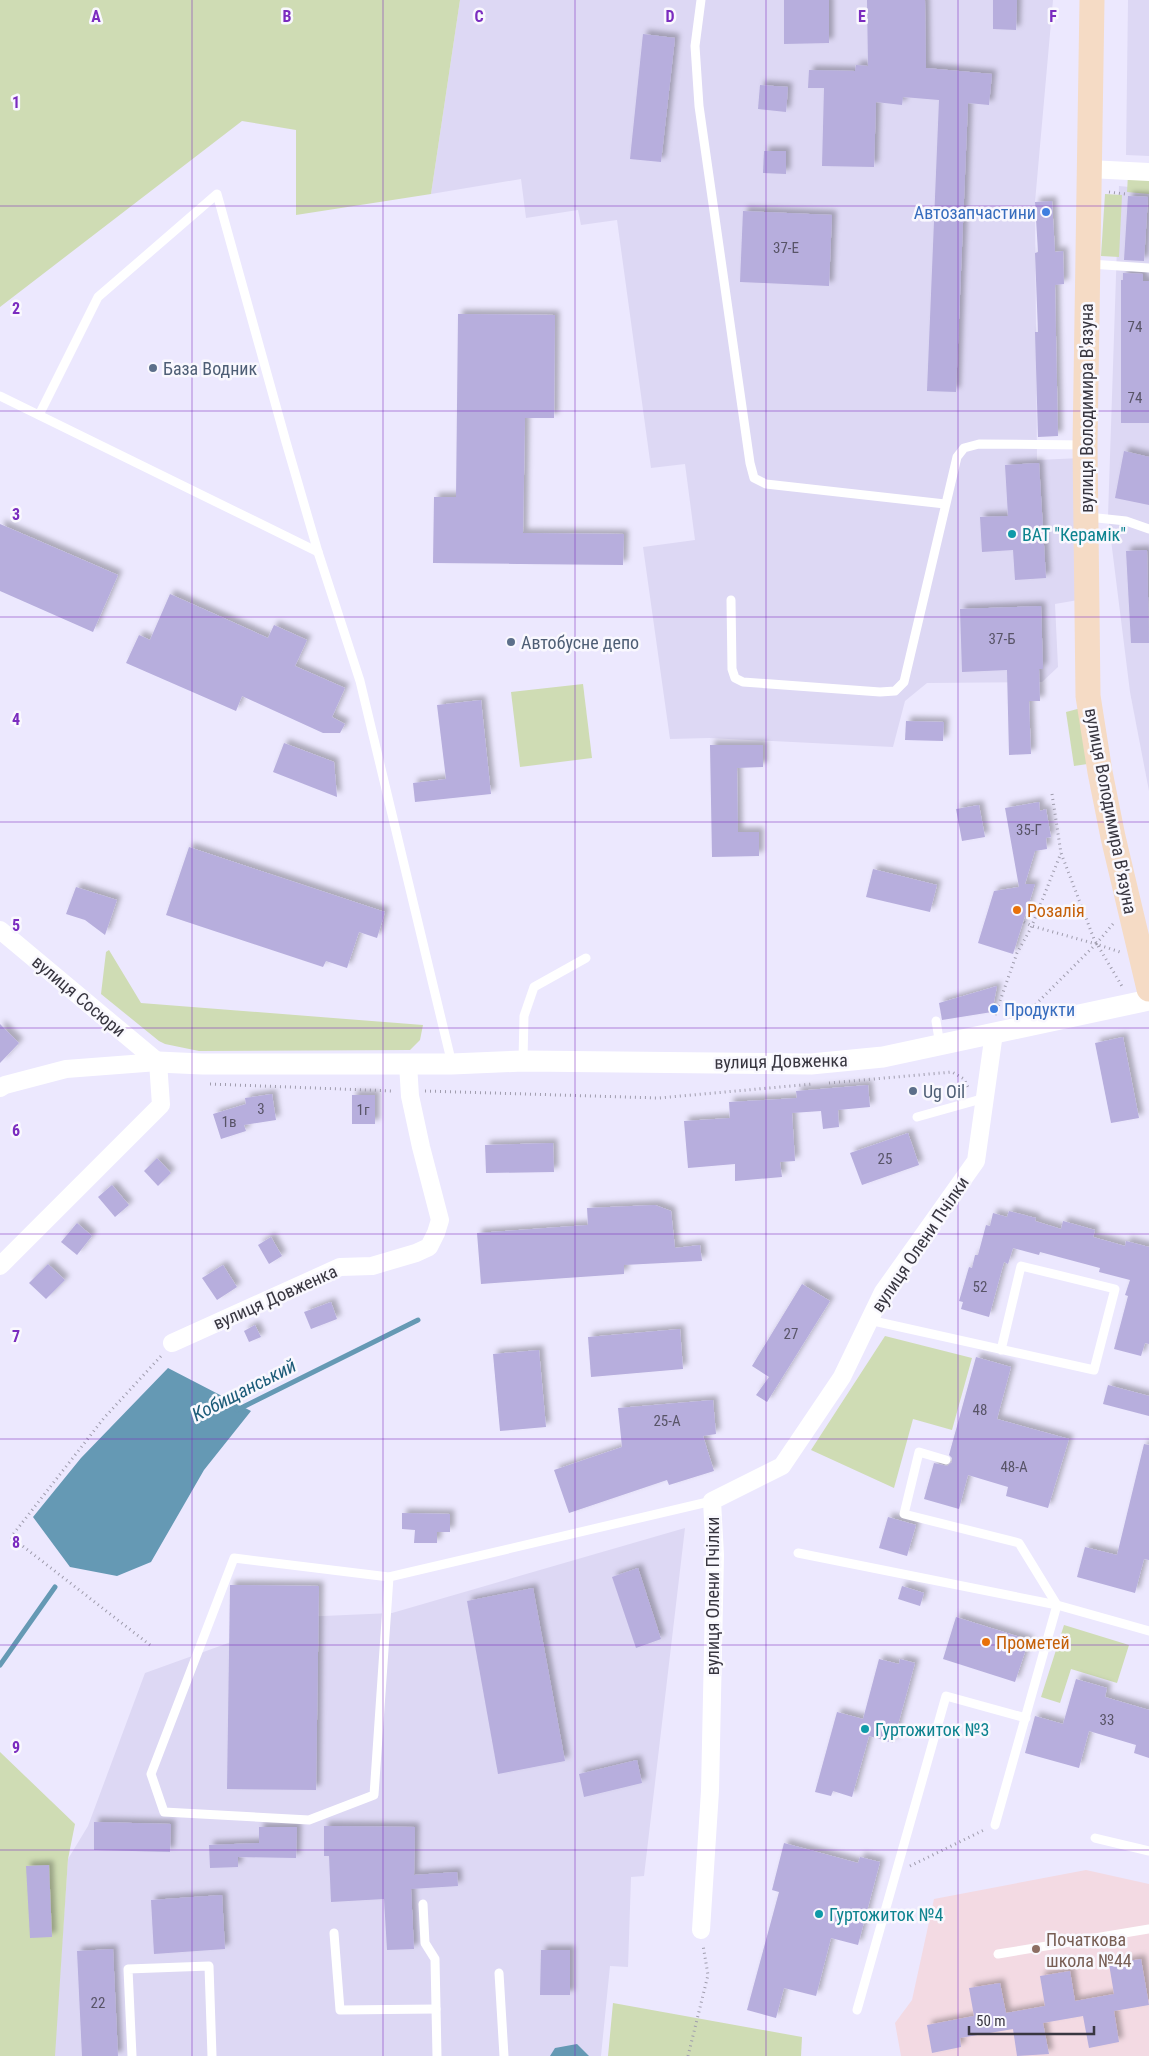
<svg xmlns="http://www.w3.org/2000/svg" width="1149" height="2056" font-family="'Roboto Condensed',sans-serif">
	<defs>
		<filter id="shadow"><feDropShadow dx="4.5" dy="-4.5" stdDeviation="2.5" flood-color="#0004"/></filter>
	</defs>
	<rect width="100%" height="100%" fill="#ece8fe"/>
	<g fill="#ddd8f4">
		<polygon points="460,0 1053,0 1035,202 1037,460 1081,458 1084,599 1055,604 1058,667 1042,682 927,683 905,701 893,747 709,738 670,739 643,547 695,540 685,464 651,468 617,220 581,225 578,210 526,218 521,179 431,194"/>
		<polygon points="1128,0 1149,0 1149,156 1126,155"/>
		<polygon points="1119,186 1149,189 1149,791 1130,692 1108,516"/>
		<polygon points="685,1528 644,1876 631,1877 628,1967 610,1966 601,2056 54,2056 68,1859 88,1826 145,1673 300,1617 392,1613"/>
	</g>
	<polygon fill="#f3dae3" points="1086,1870 1149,1884 1149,2056 901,2056 895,2023 912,2000 934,1899"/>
	<g fill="#cfdcb4">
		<polygon points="0,0 460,0 431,194 296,215 296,130 242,121 0,307"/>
		<polygon points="1128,175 1149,177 1149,194 1127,192"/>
		<polygon points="1105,194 1122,195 1119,257 1101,256"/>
		<polygon points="583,684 592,758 520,767 511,692"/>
		<polygon points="1085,707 1094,763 1074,766 1066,712"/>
		<polygon points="109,950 141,1003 423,1025 420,1040 410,1050 199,1051 165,1044 159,1041 101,994 106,952"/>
		<polygon points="885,1336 972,1358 952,1430 913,1419 894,1488 811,1450"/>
		<polygon points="1064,1625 1129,1645 1117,1683 1071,1669 1060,1703 1041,1697"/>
		<polygon points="0,1752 75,1824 68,1859 55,2056 0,2056"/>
		<polygon points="613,2003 802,2037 801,2056 608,2056"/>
	</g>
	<g fill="#6599b4">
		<polygon points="168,1368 251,1411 204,1470 151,1562 117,1576 70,1567 33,1517 81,1458"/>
		<polygon points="577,2044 589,2056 550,2056 555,2048"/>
	</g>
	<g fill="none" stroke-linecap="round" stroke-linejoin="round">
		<g stroke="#6599b4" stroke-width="5">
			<polyline points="237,1410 418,1320"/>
			<polyline points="0,1665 55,1587"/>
		</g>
	</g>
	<g fill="#b7aedd" filter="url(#shadow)">
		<polygon points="784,0 829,0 829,43 784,44"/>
		<polygon points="867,0 925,0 926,68 992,74 989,105 968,103 956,392 927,391 939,100 903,97 902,105 876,102 874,167 822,166 824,88 808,88 809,70 855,71 856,65 868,66"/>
		<polygon points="993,0 1017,0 1016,30 993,29"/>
		<polygon points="643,34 675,38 661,162 630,159"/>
		<polygon points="760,85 788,87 786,112 758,109"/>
		<polygon points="764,151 786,151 786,174 763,173"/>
		<polygon points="1128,196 1148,197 1144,261 1124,260"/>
		<polygon points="1052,201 1055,252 1063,251 1064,284 1055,285 1058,436 1038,437 1035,332 1038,332 1035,253 1038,252 1035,202"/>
		<polygon points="743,211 832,215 829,286 740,282"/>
		<polygon points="1123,273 1143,274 1143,281 1149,281 1149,423 1121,423 1121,280 1123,280"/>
		<polygon points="458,314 555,315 554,418 525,418 523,533 624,534 623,565 433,563 434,497 456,497"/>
		<polygon points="1124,451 1149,457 1149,505 1115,498"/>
		<polygon points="1039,463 1046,578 1015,580 1013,550 982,552 980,517 1008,516 1005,465"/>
		<polygon points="0,524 118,575 93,632 0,591"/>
		<polygon points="1147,550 1149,643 1131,643 1126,551"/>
		<polygon points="170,594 268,638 274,625 307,640 295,666 345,688 332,717 345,724 340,733 323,733 242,696 236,711 126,663 139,635 150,640"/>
		<polygon points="1041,606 1043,669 1039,669 1040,701 1029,701 1031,754 1009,755 1007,670 962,672 960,609"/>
		<polygon points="481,700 491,794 415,802 413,783 446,779 437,705"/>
		<polygon points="906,721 944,722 943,741 905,740"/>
		<polygon points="284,743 334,762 337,797 273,772"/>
		<polygon points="710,745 763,745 763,767 737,768 738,832 759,832 759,856 712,857"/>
		<polygon points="1039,802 1040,811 1046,809 1051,837 1046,838 1047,849 1035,851 1025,884 1035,884 1013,954 978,943 994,891 1019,887 1005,808"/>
		<polygon points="979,805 985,837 962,841 956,809"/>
		<polygon points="189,847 385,912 377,938 359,932 347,968 326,961 323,967 166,915"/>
		<polygon points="873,869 937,885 930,912 866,897"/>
		<polygon points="76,887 117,900 105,935 85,920 66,914"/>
		<polygon points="997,986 992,1012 942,1020 939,1003"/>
		<polygon points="0,1024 19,1043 0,1063"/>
		<polygon points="1123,1037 1139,1118 1111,1123 1095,1043"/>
		<polygon points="868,1085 870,1107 838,1110 839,1127 823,1129 821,1111 792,1113 795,1161 780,1162 782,1177 735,1181 735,1164 688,1168 684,1121 730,1118 729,1102 797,1098 796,1091"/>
		<polygon points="272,1094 276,1120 244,1125 246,1131 221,1139 213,1114 246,1104 245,1098"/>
		<rect x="352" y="1095" width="23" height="29"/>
		<polygon points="908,1133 919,1165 862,1185 850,1153"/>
		<polygon points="553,1143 554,1172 486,1173 485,1145"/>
		<polygon points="157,1158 171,1173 158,1186 144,1171"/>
		<polygon points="112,1185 129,1205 115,1217 98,1197"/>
		<polygon points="655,1205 671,1211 675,1248 700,1245 702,1261 624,1265 624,1274 481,1284 477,1233 588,1225 587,1208"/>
		<polygon points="1009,1211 1036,1218 1035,1221 1061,1229 1063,1221 1095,1230 1093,1237 1125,1246 1126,1241 1149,1247 1149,1344 1145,1343 1141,1356 1114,1349 1128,1296 1125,1295 1130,1280 1099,1272 1100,1268 1040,1252 1039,1255 1013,1248 1008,1264 1004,1262 989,1317 961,1309 963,1302 959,1301 969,1267 972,1268 975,1255 978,1255 986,1225 990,1226 993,1213 1007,1217"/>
		<polygon points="77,1223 92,1236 77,1255 61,1242"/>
		<polygon points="271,1237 282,1256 269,1264 258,1245"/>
		<polygon points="48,1264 65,1280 46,1299 29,1283"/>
		<polygon points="223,1265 237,1287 217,1300 202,1278"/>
		<polygon points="802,1284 830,1301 767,1402 756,1395 769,1377 752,1366"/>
		<polygon points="331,1302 337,1319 311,1329 304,1312"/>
		<polygon points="255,1325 261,1337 249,1342 244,1331"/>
		<polygon points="680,1329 683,1369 591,1377 588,1337"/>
		<polygon points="539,1350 546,1427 500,1431 493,1354"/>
		<polygon points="976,1357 1011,1367 997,1419 1069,1439 1048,1508 1006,1496 1008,1487 968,1475 959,1509 924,1499 934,1463 947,1466 952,1462 952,1458 949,1455"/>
		<polygon points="1108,1385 1149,1396 1149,1416 1103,1404"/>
		<polygon points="713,1400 716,1434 703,1436 714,1471 669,1485 667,1480 569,1513 554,1470 622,1447 618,1408"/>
		<polygon points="1144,1444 1149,1445 1149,1560 1144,1559 1135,1593 1077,1577 1085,1547 1117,1555"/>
		<polygon points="402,1513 450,1514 450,1532 437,1532 437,1543 414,1543 415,1530 402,1529"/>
		<polygon points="888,1517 916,1525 907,1556 879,1548"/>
		<polygon points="638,1568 661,1639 636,1648 612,1577"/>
		<polygon points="230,1585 319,1586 316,1790 227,1789"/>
		<polygon points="902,1586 924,1593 920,1606 898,1599"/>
		<polygon points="533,1588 565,1761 498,1774 467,1601"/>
		<polygon points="956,1617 1029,1640 1015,1682 943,1659"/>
		<polygon points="879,1659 899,1664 900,1659 915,1663 893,1743 869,1736 852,1797 833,1791 831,1796 815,1792 837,1712 863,1719"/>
		<polygon points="1076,1679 1107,1688 1105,1697 1149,1710 1149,1758 1134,1753 1136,1745 1089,1731 1079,1768 1025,1753 1035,1716 1063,1724"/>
		<polygon points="637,1760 642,1783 584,1797 579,1774"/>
		<polygon points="94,1822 171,1824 170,1852 94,1850"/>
		<polygon points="324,1826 415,1827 414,1875 457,1872 458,1886 411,1889 414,1949 387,1950 384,1899 331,1902 329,1856 324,1856"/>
		<polygon points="259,1827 297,1827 296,1858 238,1857 238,1867 210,1868 209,1845 259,1843"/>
		<polygon points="784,1843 858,1863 860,1857 880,1862 858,1945 831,1938 816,1996 784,1988 776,2018 747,2010 779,1892 772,1890"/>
		<polygon points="49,1865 52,1937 30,1938 26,1866"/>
		<polygon points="222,1895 225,1949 154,1954 151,1900"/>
		<polygon points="113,1949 118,2056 82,2056 77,1951"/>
		<polygon points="541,1950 570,1950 570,1995 540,1995"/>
		<polygon points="1141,1959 1149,2005 1114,2011 1119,2042 1089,2048 1083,2016 1043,2023 1049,2054 1017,2056 1013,2029 960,2038 961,2047 932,2053 927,2025 974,2016 969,1988 1000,1983 1006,2013 1045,2006 1040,1976 1070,1971 1075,2001 1114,1994 1109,1964"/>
	</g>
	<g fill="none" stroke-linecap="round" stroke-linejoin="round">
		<g stroke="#9f9cad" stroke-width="3" stroke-dasharray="1 4" stroke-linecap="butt">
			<polyline points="1109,192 1125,194"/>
			<polyline points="1052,794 1061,853 1094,939 1123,988"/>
			<polyline points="1024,922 1032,926 1096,944 1035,1005"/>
			<polyline points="1113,924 1096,944 1120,952"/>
			<polyline points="995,1015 1017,953 1031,928 1061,853"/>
			<polyline points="829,1083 952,1072 964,1079 969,1089"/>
			<polyline points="210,1084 393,1091"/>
			<polyline points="425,1091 659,1098 813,1084"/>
			<polyline points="150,1645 11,1537 104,1418 162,1355"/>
			<polyline points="910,1866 986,1829"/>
			<polyline points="688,2056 708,1975 703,1945"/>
		</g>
		<g stroke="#fff" stroke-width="9">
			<polyline points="701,0 695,46 699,106 750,463 754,478 766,484 945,504"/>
			<polyline points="1090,264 1149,268"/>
			<polyline points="0,396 318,552"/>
			<polyline points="39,415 98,297 217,194 286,442 318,552 360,681 452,1064"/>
			<polyline points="1088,517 1126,521 1149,529"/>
			<polyline points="731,600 732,669 735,678 743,682 880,692 895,691 904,682 957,457 964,448 979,444 1084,445"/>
			<polyline points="936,1021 940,1045"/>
			<polyline points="523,1060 524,1016 534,987 586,958"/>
			<polyline points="917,1117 985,1098"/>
			<polyline points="869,1320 1094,1370 1115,1289 1021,1266 1001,1350"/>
			<polyline points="946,1460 919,1452 904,1514 1019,1543 1057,1605 995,1825"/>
			<polyline points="798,1553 1057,1605 1149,1631"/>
			<polyline points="389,1577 234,1558 151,1774 164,1812 309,1820 374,1795 389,1577 712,1501"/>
			<polyline points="1095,1838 1149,1851"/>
			<polyline points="423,1904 425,1943 435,1959 437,2056"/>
			<polyline points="334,1933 340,2010 436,2009"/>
			<polyline points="998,1954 1149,1929"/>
			<polyline points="499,1973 504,2056"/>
			<polyline points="857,2010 946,1696 1026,1718"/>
			<polyline points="132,2056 128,1969 209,1966 212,2056"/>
		</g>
		<g stroke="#fff" stroke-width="18">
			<polyline points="1089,169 1149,172"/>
			<polyline points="0,930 158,1062"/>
			<polyline points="0,1088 5,1085 66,1069 158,1062"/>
			<polyline points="0,1266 161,1105 158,1062"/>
			<polyline points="172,1343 340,1267 372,1266 416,1253 429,1247 436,1233 440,1220 421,1147 410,1096 408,1064"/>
			<polyline points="701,1930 710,1791 715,1555 712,1501 782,1466 842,1377 883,1292 976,1161 994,1033"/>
		</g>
		<polyline stroke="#fff" stroke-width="21" points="158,1062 202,1064 452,1064 523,1061 811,1064 883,1057 1149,1000"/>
		<polyline stroke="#f5dbc5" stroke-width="25" points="1092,0 1085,445 1088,696 1100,772 1113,837 1149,989"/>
	</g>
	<path fill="none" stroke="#7b2cbf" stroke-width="1" stroke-opacity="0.55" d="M192,0V2056M383,0V2056M575,0V2056M766,0V2056M958,0V2056M0,206H1149M0,411H1149M0,617H1149M0,822H1149M0,1028H1149M0,1234H1149M0,1439H1149M0,1645H1149M0,1850H1149"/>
	<g fill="#3f7fe0" stroke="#f9f8fe" stroke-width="2">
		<circle cx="1046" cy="212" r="5"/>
		<circle cx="994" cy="1009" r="5"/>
	</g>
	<g fill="#5c6f8a" stroke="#f9f8fe" stroke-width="2">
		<circle cx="153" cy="368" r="5"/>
		<circle cx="511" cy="642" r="5"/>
		<circle cx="913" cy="1091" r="5"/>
	</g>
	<g fill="#0f9aa8" stroke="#f9f8fe" stroke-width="2">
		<circle cx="1012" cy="534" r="5"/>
		<circle cx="865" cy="1729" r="5"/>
		<circle cx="819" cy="1914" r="5"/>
	</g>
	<g fill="#e8710a" stroke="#f9f8fe" stroke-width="2">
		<circle cx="1017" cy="910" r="5"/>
		<circle cx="986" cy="1642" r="5"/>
	</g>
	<circle fill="#8d6e63" stroke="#f9f8fe" stroke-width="2" cx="1036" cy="1949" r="5"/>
	<g text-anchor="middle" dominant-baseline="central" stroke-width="5" stroke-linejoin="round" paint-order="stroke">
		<g font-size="15" fill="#585467">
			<text x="786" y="248">37-Е</text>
			<text x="1135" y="327">74</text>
			<text x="1135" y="398">74</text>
			<text x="1002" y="639">37-Б</text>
			<text x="1029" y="830">35-Г</text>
			<text x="261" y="1109">3</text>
			<text x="363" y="1110">1г</text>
			<text x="229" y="1122">1в</text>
			<text x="885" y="1159">25</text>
			<text x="980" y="1287">52</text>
			<text x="791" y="1334">27</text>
			<text x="980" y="1410">48</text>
			<text x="667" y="1421">25-А</text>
			<text x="1014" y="1467">48-А</text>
			<text x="1107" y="1720">33</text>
			<text x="98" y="2003">22</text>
		</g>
		<g font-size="18" fill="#366cbe" stroke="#f9f8fe" text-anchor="end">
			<text x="1036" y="212">Автозапчастини</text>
			<text x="1004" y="1009" text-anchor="start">Продукти</text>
		</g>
		<g font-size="18" fill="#4e5e75" stroke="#f9f8fe" text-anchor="start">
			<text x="163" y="368">База Водник</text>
			<text x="521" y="642">Автобусне депо</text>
			<text x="923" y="1091">Ug Oil</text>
		</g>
		<g font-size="18" fill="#383640" stroke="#f9f8fe">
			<text transform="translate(1086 408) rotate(-90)">вулиця Володимира В'язуна</text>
			<text transform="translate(1111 811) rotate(79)">вулиця Володимира В'язуна</text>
			<text transform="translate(79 996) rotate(40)">вулиця Сосюри</text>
			<text transform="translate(781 1061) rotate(-1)">вулиця Довженка</text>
			<text transform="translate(920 1244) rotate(-56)">вулиця Олени Пчілки</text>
			<text transform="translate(275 1297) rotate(-24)">вулиця Довженка</text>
			<text transform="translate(712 1596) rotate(-90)">вулиця Олени Пчілки</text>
		</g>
		<g font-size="18" fill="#0d838f" stroke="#f9f8fe" text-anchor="start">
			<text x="1022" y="534">ВАТ "Керамік"</text>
			<text x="875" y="1729">Гуртожиток №3</text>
			<text x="829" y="1914">Гуртожиток №4</text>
		</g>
		<g font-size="18" fill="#c56008" stroke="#f9f8fe" text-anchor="start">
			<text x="1027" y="910">Розалія</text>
			<text x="996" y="1642">Прометей</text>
		</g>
		<g font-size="18" fill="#785e54" stroke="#f9f8fe" text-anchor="start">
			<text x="1046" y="1939">Початкова<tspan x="1046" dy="21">школа №44</tspan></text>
		</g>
		<g font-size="19" font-style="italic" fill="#1d5c79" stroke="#f9f8fe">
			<text transform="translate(244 1390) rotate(-27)">Кобищанський</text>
		</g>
	</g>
	<g font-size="16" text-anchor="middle" font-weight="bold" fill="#7b2cbf" stroke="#f9f8fe" stroke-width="5" stroke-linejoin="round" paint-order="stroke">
		<text x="96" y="22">A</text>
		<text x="287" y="22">B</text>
		<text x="479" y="22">C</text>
		<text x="670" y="22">D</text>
		<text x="862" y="22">E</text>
		<text x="1053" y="22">F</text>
		<text x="16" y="108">1</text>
		<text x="16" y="314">2</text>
		<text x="16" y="520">3</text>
		<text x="16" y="725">4</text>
		<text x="16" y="931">5</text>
		<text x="16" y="1136">6</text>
		<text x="16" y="1342">7</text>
		<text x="16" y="1548">8</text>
		<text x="16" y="1753">9</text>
	</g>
	<path d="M969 2026v8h125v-8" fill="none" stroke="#383640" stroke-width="2.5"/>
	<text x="976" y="2026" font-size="15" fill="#383640" stroke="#f9f8fe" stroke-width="4" paint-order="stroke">50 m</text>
</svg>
